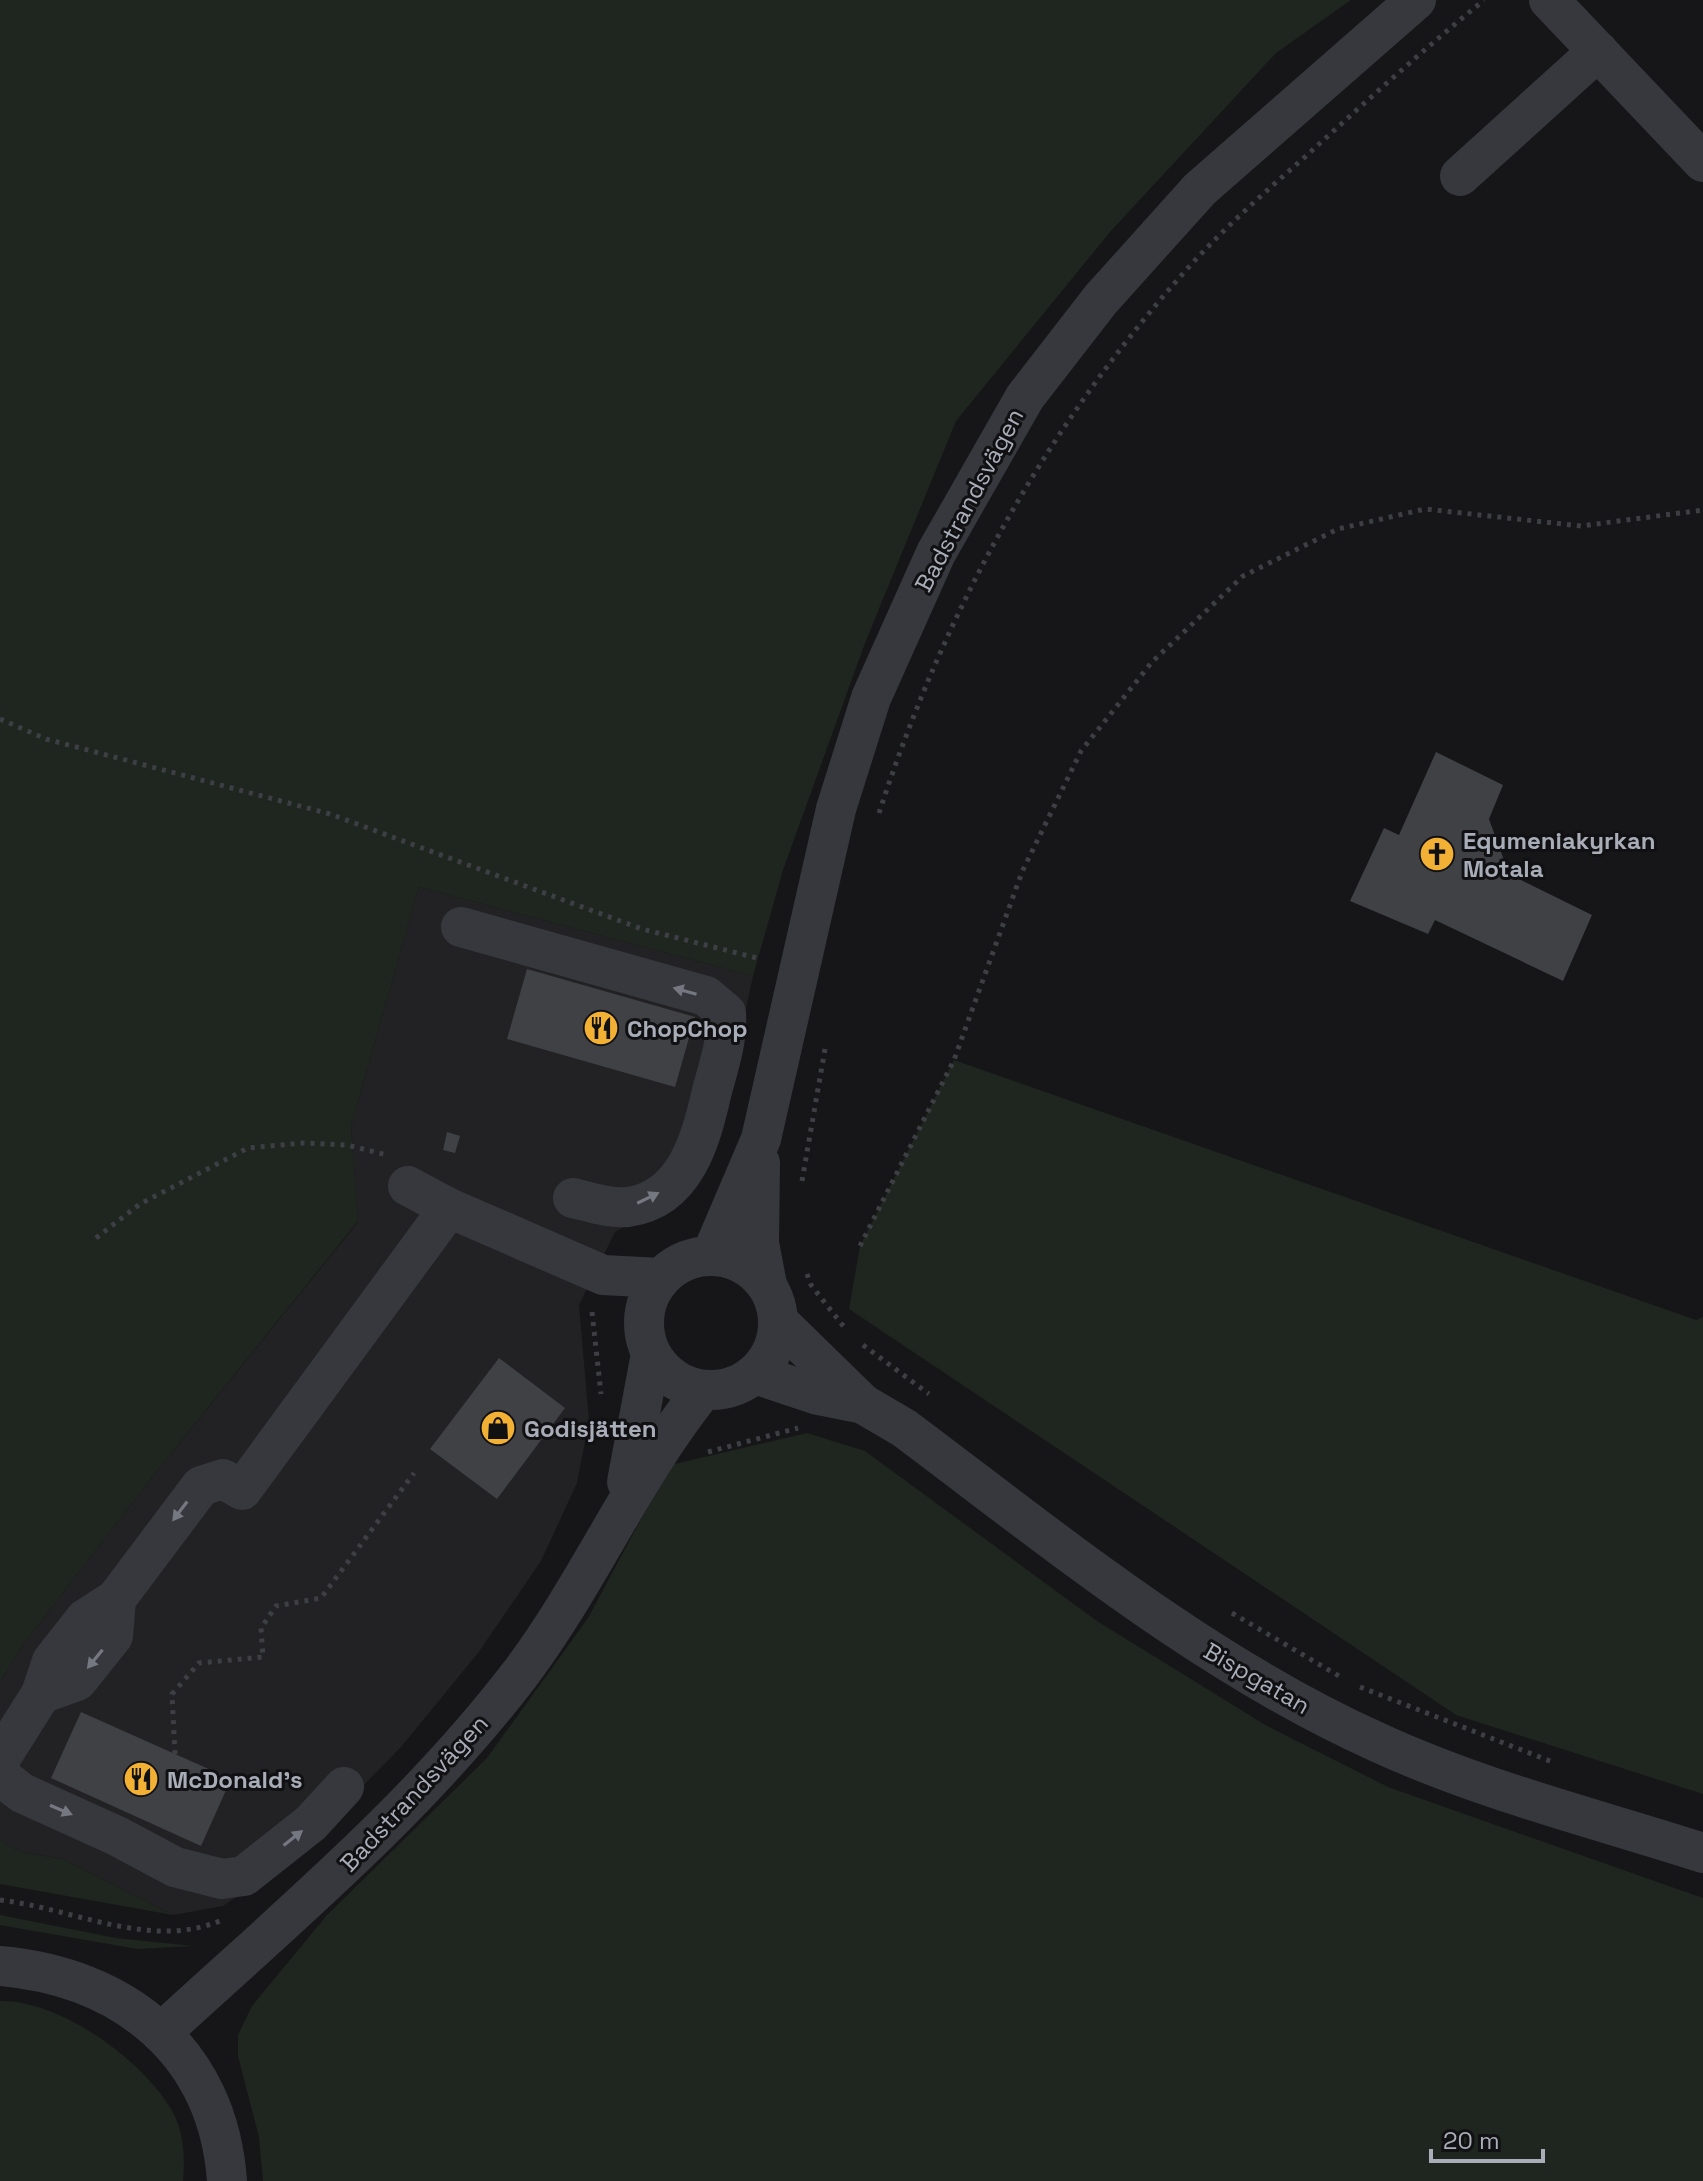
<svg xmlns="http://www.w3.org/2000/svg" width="1703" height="2181" font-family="'Space Grotesk',sans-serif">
	<rect width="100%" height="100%" fill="#161618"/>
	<polygon fill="#222225" points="419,887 753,976 728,1091 695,1187 615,1232 579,1305 589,1421 577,1483 541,1561 478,1653 401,1747 323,1827 269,1874 223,1906 173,1915 63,1859 21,1852 0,1840 0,1682 22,1646 157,1471 358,1222 351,1126"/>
	<g fill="#1e261f">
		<polygon points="0,0 1351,0 1276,53 1110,232 956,421 865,643 783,870 753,976 419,887 351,1126 358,1221 157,1471 22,1646 0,1682"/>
		<polygon points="954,1060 1696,1320 1703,1317 1703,1794 1456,1715 849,1309 860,1246"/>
		<polygon points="807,1433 865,1451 1097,1621 1267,1726 1388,1787 1703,1898 1703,2181 263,2181 259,2137 238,2056 238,2035 252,2006 327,1915 487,1758 588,1618 670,1465"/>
		<polygon points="0,1840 21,1852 63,1859 173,1915 0,1884"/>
		<polygon points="0,1915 116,1938 193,1946 137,1949 0,1925"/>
		<path d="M0,2001C60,2000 141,2059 171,2109C184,2131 185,2157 183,2181H0Z"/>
	</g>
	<g fill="#404145">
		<polygon points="1436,752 1503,785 1489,819 1509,874 1592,915 1563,981 1435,920 1428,934 1350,901 1384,828 1399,835"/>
		<polygon points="527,969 695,1017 675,1087 507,1039"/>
		<polygon points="447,1132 460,1136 455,1153 443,1150"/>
		<polygon points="499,1358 565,1408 497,1499 430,1449"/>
		<polygon points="81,1712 231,1779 201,1846 51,1778"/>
	</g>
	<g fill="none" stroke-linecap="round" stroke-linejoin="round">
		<g stroke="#3d3f44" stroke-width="5" stroke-dasharray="4 6" stroke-linecap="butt">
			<polyline points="0,719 46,739 330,814 642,929 761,959"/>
			<path d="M879,813C945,610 1045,428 1187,269C1224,228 1265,192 1306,156C1364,103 1423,50 1484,0"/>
			<polyline points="802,1181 825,1049"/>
			<polyline points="96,1238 140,1204 248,1148 303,1143 347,1145 387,1155"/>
			<polyline points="860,1246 954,1060 1022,872 1081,751 1152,662 1243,576 1338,529 1425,509 1581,526 1703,510"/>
			<polyline points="807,1274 811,1285 844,1327"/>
			<polyline points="592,1312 601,1394"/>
			<polyline points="863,1345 929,1394"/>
			<polyline points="708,1452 798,1428"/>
			<polyline points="1232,1613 1344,1679"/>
			<polyline points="1360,1687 1555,1763"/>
			<polyline points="175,1754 172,1694 199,1663 263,1657 261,1628 276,1606 321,1598 414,1473"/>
			<path d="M0,1900C72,1908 151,1951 222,1920"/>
		</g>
		<g stroke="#37383d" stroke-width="40">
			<polyline points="1549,0 1703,162"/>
			<polyline points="1460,176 1598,51"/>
			<path d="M461,927L706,996L726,1013C728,1039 719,1065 712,1091C701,1139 686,1199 628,1207C610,1209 590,1202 573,1198"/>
			<polyline points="760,1163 759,1243 767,1285"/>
			<polyline points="408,1186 449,1208 603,1275 660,1278"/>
			<circle cx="711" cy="1323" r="67"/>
			<polyline points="711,1256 761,1139 836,809 871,698 936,553 1025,397 1101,299 1200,189 1416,0"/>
			<path d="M779,1322L863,1404L904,1428C1055,1541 1204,1664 1377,1742C1481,1790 1594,1818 1703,1853"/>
			<polyline points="755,1374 818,1395 863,1404"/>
			<polyline points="627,1482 651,1354"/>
			<polyline points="41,1694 77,1681 113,1636 116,1599"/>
			<polyline points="0,1759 41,1694 52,1661 85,1619 116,1599 201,1486 223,1479 242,1490 449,1208"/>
			<polyline points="0,1768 0,1776 22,1793 117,1836 175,1867 222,1879 244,1876 311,1823 344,1787"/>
			<path d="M0,1966C125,1977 218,2052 227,2181"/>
			<path d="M161,2033C286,1918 416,1810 520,1674C588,1584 632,1478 703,1390"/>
		</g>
	</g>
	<defs><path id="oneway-solid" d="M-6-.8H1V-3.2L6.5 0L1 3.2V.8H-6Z" transform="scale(2)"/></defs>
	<g fill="#757881">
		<use href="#oneway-solid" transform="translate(685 991) rotate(-164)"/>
		<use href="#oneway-solid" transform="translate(648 1198) rotate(-26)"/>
		<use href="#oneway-solid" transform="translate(180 1511) rotate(127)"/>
		<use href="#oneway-solid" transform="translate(95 1659) rotate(129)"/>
		<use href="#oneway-solid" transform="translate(61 1810) rotate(23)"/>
		<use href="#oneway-solid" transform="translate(293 1838) rotate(-38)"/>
	</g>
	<defs>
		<symbol id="church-disc" viewBox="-11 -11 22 22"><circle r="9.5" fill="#f2b134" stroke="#111113"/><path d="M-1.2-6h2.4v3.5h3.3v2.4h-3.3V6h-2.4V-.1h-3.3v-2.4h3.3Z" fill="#111"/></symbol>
		<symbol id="restaurant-disc" viewBox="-11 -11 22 22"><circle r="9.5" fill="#f2b134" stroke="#111113"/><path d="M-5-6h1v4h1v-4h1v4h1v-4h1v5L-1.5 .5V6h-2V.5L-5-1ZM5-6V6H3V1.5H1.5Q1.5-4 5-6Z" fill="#111"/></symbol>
		<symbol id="shop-disc" viewBox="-11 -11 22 22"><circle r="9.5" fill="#f2b134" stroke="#111113"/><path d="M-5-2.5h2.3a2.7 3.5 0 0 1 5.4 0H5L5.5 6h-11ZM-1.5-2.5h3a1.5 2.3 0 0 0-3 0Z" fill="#111"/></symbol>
	</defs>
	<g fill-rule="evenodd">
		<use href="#church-disc" x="1417" y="834" width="40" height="40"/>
		<use href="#restaurant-disc" x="581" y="1008" width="40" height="40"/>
		<use href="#shop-disc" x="478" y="1408" width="40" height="40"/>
		<use href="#restaurant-disc" x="121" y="1759" width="40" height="40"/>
	</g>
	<g text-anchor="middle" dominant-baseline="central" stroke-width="6" stroke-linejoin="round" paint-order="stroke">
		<g font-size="24" fill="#a8adb8" stroke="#111113">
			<text transform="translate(969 500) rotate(-62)">Badstrandsvägen</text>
			<text transform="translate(1257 1678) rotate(30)">Bispgatan</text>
			<text transform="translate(414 1793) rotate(-47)">Badstrandsvägen</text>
		</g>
		<g font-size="24" font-weight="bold" fill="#a8adb8" stroke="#111113" text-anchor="start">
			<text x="1463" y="840">Equmeniakyrkan<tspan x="1463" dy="28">Motala</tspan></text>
			<text x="627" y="1028">ChopChop</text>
			<text x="524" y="1428">Godisjätten</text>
			<text x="167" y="1779">McDonald's</text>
		</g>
	</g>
	<path d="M1431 2149v12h112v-12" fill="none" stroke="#a8adb8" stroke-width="4"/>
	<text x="1443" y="2149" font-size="24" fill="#a8adb8" stroke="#111113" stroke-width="6" paint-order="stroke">20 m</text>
</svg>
